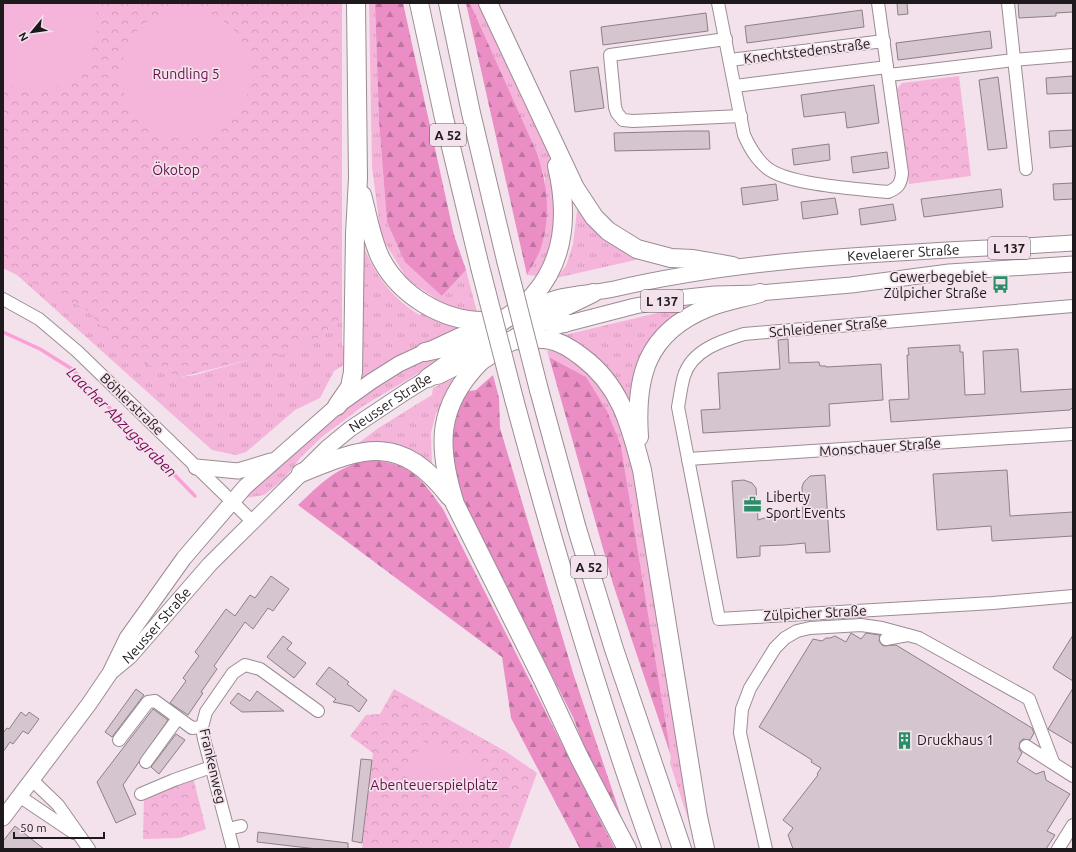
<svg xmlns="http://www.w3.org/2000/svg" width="1076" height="852" font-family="Ubuntu,sans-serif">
	<defs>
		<pattern id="grass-tufts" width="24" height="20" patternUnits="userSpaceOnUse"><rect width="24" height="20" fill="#f5b4d9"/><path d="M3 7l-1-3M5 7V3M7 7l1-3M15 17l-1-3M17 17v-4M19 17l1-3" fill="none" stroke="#d29aba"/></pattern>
		<pattern id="forest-firs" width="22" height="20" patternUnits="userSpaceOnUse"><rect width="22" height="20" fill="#ea8ec5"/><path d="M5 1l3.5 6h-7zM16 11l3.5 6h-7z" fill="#bd739f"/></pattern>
		<pattern id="park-crowns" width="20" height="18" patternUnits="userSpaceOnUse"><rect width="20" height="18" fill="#f5b4d9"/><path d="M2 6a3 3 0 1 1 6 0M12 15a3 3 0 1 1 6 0" fill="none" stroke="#d29aba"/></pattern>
	</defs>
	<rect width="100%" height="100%" fill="#f3e2eb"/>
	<g fill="url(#grass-tufts)">
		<polygon points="369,3 375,3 379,121 387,222 442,296 466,270 477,312 445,305 407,279 381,236 372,167"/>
		<polygon points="470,3 479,3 547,147 557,192 556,235 537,276 527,275 542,245 545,179 537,153"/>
		<polygon points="3,95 182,377 195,375 248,360 317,339 342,317 342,346 347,348 347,363 334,371 320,398 295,410 246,452 236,455 212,450 16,274 3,268"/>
		<polygon points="578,203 644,258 556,278 566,266 573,244"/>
		<path d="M359,234C371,269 387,294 419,315L424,312L465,327L360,381Z"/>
		<path d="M691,305L692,310L678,318L633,398L629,399C615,377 602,360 581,344L575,345L556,337Z"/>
		<polygon points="557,348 604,386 628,442 691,819 690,825 670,763 671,756 621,446 586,377 549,357 547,351"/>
		<polygon points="439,355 441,357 437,362 363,406 323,436 301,457 284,479 264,495 244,498 324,423 376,386 409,366"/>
		<polygon points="452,379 454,381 442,407 436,413 431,433 432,469 353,447 380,427 432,395 433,388"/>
	</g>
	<g fill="url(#forest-firs)">
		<polygon points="375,3 403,3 454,235 466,270 442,296 405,262 387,222 379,121"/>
		<path d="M466,3H470L537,153C547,183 551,213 542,244C540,254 532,265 527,275Z"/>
		<polygon points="549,357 586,377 607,411 621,446 671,756 613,584"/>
		<path d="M493,375L499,398L500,428L574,676L632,849L591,765L573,717L464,503C449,459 447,436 465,392L476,390Z"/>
		<path d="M360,459C408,462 416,471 443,509L615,849H580L511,718L502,657L298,505C311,493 323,480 339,471C346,467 354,465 360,459Z"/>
	</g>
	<g fill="url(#park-crowns)">
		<polygon points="3,3 342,3 342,317 317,339 284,354 248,360 181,377 129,358 87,310 3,268"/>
		<polygon points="959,76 971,176 909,184 897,89 902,83"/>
		<polygon points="394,689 505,751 537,773 509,849 362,849 373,753 350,736 366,715 380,714"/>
		<polygon points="193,777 206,829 180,838 143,839 144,797"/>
	</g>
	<g fill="#f5b4d9">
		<path d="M3,3H94C107,42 81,91 36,90C24,90 14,87 3,83Z"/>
		<circle cx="186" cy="74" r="65"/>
		<polygon points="422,741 487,767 470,809 405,782"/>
	</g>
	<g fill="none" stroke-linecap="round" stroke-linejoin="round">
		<polyline stroke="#fc9fd6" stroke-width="3.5" points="3,332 40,349 72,369 195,496"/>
	</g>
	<g fill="#d5c5ce" stroke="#8e7f87">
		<polygon points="897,3 907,3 908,14 898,15"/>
		<polygon points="1018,3 1073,3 1073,12 1056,13 1056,16 1019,18"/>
		<polygon points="862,10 864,27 747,43 745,26"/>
		<polygon points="706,13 708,31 603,45 601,27"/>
		<polygon points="990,31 992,48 898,60 896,43"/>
		<polygon points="598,67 604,108 575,112 570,71"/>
		<polygon points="1073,76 1073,93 1047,94 1046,78"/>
		<polygon points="998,77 1007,148 988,150 979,80"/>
		<polygon points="874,85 879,123 847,128 845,112 804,117 801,95"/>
		<polygon points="1073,130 1073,146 1050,148 1049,131"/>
		<polygon points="687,131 709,131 710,149 615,151 614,133"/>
		<polygon points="829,144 830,160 794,165 792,149"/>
		<polygon points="887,152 889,168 853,173 851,157"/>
		<polygon points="1073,183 1073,199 1054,200 1053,184"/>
		<polygon points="776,184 778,200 743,205 741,188"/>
		<polygon points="1001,189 1003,207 924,217 921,199"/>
		<polygon points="835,198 838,214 803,219 801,202"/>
		<polygon points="893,204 896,220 861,225 859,209"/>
		<polygon points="788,339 789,363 819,362 820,366 826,366 826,367 881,364 883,400 829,404 830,426 703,433 701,410 720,409 718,373 780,369 778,340"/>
		<polygon points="960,345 960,352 963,352 965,395 985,394 983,351 1018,349 1021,392 1073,389 1073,407 1070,410 891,422 889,400 909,399 907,355 909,355 908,348"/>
		<polygon points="1007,470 1010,516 1073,512 1073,536 992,541 991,526 937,530 933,474"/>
		<polygon points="825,475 830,552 806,553 805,543 785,545 760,546 760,556 737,558 732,481 744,480 752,483 756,488 758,520 780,513 803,517 802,487 804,482 810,476"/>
		<polygon points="271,576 289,589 273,611 268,608 253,629 245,622 214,666 217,669 201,692 203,693 188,715 170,703 186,681 183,678 199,656 195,652 226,609 235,616 250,595 255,598"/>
		<polygon points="851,633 861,639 866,633 880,635 879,641 883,646 896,645 1032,728 1034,733 1030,740 1023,739 1020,742 1019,749 1022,753 1017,762 1036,774 1044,771 1046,780 1070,794 1047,831 1055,835 1046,849 793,849 788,835 793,828 783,820 818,775 817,774 821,768 811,762 812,760 759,727 813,639 822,641 826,638 830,638 835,636 846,642"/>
		<polygon points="1073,635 1073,681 1054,669 1053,667"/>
		<polygon points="283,636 292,643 287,649 306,663 294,678 267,657"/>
		<polygon points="329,667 349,682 347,684 367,700 359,712 352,706 333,702 336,699 316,684"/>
		<polygon points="1073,688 1073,744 1048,729"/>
		<polygon points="136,689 144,695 112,737 105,732"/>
		<polygon points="257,691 284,711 242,712 230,703 238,693 250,701"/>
		<polygon points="153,709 168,720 123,785 136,814 116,823 97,782"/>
		<polygon points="21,712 26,716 29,712 39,719 28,734 23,731 13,744 10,742 3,752 3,733 7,728 9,729"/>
		<polygon points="176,734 185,740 159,774 151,767"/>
		<polygon points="361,759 372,760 362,843 352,841"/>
		<polygon points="15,826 44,849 3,849 3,841"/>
		<polygon points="258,832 348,843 348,849 317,849 257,842"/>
	</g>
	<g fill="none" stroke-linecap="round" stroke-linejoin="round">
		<defs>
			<g id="minor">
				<path d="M718,3L744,135C750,148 756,159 767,168C788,185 859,189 888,192C898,188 901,184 902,173L878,3"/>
				<polyline points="1008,3 1026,169"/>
				<polyline points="726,39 610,55 615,107 617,113 623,120 633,121 741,116"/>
				<polyline points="730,60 884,41"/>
				<polyline points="889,75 1014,60 1073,55"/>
				<polyline points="735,86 887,67"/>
				<polyline points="3,299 39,319 78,352 252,521"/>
				<path d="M1073,306L744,334C721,341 692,350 684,376C681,386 680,397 678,407L719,619L993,603L1073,596"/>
				<polyline points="688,459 1073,434"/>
				<polyline points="886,639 908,635 919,638 1029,699 1053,762"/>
				<polyline points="119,740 148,702 155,701 192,728 202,727"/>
				<polyline points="1026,746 1073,776"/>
				<polyline points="146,762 178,718"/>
				<polyline points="31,779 58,805 89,849"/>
				<polyline points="141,794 174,780 211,767"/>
				<polyline points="19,796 74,833"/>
				<polyline points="228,829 241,826"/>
				<polyline points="233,849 204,739 202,727 206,712 233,673 245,665 260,669 318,711"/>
				<polyline points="766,849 740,733 742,709 750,688 775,648 785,638 797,631 810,628 861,625 882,628 908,635"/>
				<polyline points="1058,849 1073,825"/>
			</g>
			<g id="major">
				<path id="s1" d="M515,315C529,309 543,302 557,298C575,293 595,293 614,289C764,254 919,253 1073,243"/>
				<polyline points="554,327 635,306 678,298 715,294 760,293 851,285 949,272 1073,264"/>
				<polyline points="196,467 238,471 271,461"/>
				<path id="s2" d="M112,671L130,656L210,564L327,448L350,429L407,391L428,378L439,376L485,353"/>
				<polyline points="3,818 89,704 110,673 127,638 184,558 245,487 337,406 372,381 399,364 459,336 494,323"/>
			</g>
			<g id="highway">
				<polyline points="419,3 444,118 480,267"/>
				<polyline points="448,3 471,113 506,260"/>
				<polyline points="488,3 575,188 594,217 608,231 637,249 671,258 693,259 733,266"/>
				<path d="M362,195C368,216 371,239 381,259C400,295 442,321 483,321C491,321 499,319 507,318"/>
				<path d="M593,293L558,310L481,361C436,406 437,447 455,504L543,680L579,757L627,849"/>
				<polyline points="537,321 565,323"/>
				<path d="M425,352C454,345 481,342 510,341C523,340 537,337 550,340C561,342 573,350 582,357C621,386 630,425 642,470L698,817L705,849"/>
				<path d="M428,378C453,361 477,342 500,323C511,314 523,306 533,296C566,259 568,212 557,166"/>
				<polyline points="539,390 577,529 614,649 682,849"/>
				<path d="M514,399C555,551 599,701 652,849"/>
				<polyline points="337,406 350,387 353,372 355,234 358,178 356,3"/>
				<path d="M639,437C635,377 646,333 707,308C724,301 743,298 760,293"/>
				<path d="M301,473C366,446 401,434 450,497"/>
			</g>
		</defs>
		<use href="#minor" stroke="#9b8c94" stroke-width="14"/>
		<use href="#major" stroke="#9b8c94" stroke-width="17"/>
		<use href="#highway" stroke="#9b8c94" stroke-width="20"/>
		<use href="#minor" stroke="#fff" stroke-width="12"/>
		<use href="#major" stroke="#fff" stroke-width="15"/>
		<use href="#highway" stroke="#fff" stroke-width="18"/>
		<defs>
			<g id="highway-bridge">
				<polyline points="506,260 539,390"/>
				<polyline points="480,267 514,399"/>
			</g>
		</defs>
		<use href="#highway-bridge" stroke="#9b8c94" stroke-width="20" stroke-linecap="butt"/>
		<use href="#highway-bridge" stroke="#fff" stroke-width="18"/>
	</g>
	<defs>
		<symbol id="bus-bare" viewBox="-9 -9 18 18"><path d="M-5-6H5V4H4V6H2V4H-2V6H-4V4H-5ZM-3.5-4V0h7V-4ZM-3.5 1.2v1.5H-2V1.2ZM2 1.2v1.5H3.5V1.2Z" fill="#2b8e69" stroke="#f3e2eb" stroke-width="2.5" paint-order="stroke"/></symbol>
		<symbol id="office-bare" viewBox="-9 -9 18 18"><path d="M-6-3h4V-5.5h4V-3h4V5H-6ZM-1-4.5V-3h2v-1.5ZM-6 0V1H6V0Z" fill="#2b8e69" stroke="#f3e2eb" stroke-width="2.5" paint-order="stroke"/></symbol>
		<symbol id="building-bare" viewBox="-9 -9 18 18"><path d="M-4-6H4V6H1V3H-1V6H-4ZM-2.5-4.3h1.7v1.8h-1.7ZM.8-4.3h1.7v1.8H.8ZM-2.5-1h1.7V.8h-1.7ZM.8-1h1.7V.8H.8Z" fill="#2b8e69" stroke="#f3e2eb" stroke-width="2.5" paint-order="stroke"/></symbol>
	</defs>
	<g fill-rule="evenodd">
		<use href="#bus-bare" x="988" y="272" width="25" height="25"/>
		<use href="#office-bare" x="740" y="492" width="25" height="25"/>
		<use href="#building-bare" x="892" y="728" width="25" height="25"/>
	</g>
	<g text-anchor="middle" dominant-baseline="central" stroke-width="3.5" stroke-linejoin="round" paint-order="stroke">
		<g fill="#f3e2eb" stroke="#5e555a" stroke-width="1">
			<rect x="430" y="124" width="36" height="22" rx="3"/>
			<rect x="988" y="237" width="42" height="22" rx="3"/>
			<rect x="641" y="290" width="42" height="22" rx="3"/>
			<rect x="571" y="556" width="36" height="22" rx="3"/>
		</g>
		<g font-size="13" font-weight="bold" fill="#1e191c">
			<text x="448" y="135">A 52</text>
			<text x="1009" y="248">L 137</text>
			<text x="662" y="301">L 137</text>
			<text x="589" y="567">A 52</text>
		</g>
		<g font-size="14" fill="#1e191c" stroke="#f3e2eb">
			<text transform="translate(807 51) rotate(-7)">Knechtstedenstraße</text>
			<text stroke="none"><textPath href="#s1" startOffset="395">Kevelaerer Straße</textPath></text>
			<text transform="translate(828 327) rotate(-5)">Schleidener Straße</text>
			<text transform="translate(132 404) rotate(44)">Böhlerstraße</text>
			<text stroke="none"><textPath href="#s2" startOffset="388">Neusser Straße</textPath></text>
			<text transform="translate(880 447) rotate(-4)">Monschauer Straße</text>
			<text transform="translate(815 613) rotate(-3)">Zülpicher Straße</text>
			<text stroke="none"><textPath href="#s2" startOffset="64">Neusser Straße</textPath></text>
			<text transform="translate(213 766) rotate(77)">Frankenweg</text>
		</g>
		<g font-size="14" fill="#621249" stroke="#f3e2eb">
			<text x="186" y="74">Rundling 5</text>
			<text x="176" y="170">Ökotop</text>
			<text x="434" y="785">Abenteuerspielplatz</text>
		</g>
		<g font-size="14" fill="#1e191c" stroke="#f3e2eb" text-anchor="start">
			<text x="987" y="277" text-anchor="end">Gewerbegebiet<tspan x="987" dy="16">Zülpicher Straße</tspan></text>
			<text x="766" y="497">Liberty<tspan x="766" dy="16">Sport Events</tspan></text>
			<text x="917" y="740">Druckhaus 1</text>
		</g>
		<g font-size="15" font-style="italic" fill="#790959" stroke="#f3e2eb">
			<text transform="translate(122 422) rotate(45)">Laacher Abzugsgraben</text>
		</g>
	</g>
	<rect width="1076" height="852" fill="none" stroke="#1e191c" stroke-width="8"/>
	<g transform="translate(32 32) rotate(241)" stroke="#f3e2eb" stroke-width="3" paint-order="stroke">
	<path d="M0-3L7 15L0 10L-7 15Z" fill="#1e191c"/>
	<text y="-6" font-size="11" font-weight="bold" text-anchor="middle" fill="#1e191c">N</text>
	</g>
	<path d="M14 832v6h90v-6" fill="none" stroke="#1e191c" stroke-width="2"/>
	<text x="20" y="832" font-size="12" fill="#1e191c" stroke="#f3e2eb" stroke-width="3" paint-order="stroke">50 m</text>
</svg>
